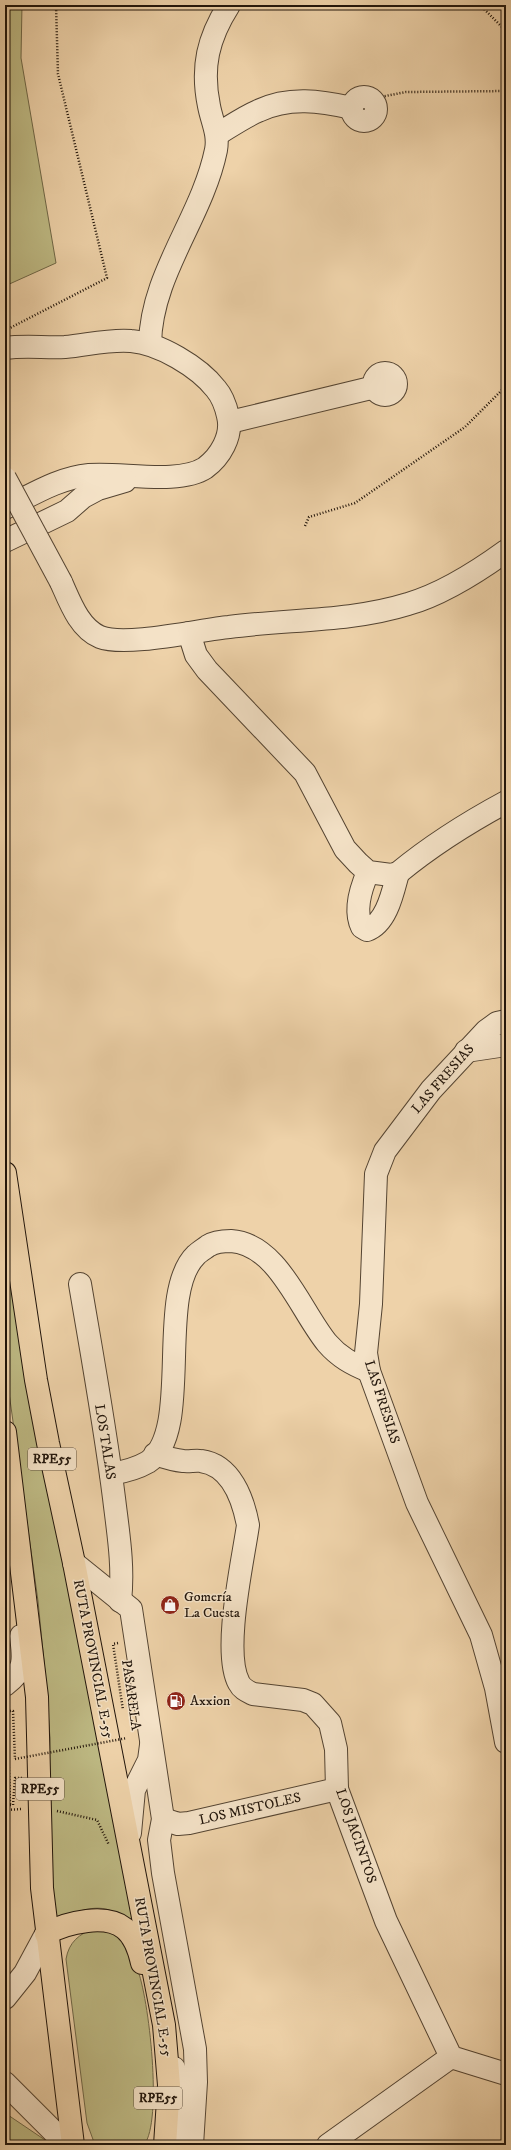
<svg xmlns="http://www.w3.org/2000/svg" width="511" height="2150" font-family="'IM FELL DW Pica',serif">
	<rect width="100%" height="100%" fill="#eed2a9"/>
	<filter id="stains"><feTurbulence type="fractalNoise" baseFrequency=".005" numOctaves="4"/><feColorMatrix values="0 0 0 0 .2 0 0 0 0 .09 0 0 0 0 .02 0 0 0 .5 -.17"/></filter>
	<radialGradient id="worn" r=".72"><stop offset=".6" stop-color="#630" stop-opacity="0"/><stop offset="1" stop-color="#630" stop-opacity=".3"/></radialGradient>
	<g fill="#beba84" stroke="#6f6747">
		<polygon points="5,5 22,5 21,58 56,263 5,286"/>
		<path d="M5,1211L137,1930C130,1924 122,1917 114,1912C95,1902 71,1914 53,1921L49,1825L50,1738L45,1672L38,1601L5,1364Z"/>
		<path d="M95,1928L121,1935C126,1946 133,1957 137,1968C149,1997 163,2121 144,2145H95L87,2123L66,1959C69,1942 79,1934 95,1928Z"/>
		<polygon points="5,2113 48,2142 47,2145 5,2145"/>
	</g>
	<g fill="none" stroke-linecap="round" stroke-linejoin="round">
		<defs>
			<g id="minor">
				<circle cx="364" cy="109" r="12"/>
				<path d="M218,134C231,126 244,117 258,111C289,96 321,101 352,108"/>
				<path d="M150,344C151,274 202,218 216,150C219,134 212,122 209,106C201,67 208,38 229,5"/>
				<path d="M5,348C25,345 45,348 65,347C87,345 110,339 131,341C159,343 199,367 216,389C222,396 226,407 228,416C233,436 220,457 205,468C179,485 120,472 89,475C58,478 32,495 5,508"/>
				<circle cx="385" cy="384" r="11"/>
				<polyline points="230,422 375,387"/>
				<polyline points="5,541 67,511 83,497 98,489 125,481"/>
				<path d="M61,582C70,602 79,628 100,637C126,647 199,630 229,627C289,619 350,622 408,604C443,594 477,572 506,551"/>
				<path d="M189,633L196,655L207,670L305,773L345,849L358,863L368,872L391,875L398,873C432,845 467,823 506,802"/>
				<path d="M368,872C361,888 354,911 362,927L367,930C387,923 393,891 398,873"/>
				<polyline points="506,1021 497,1023 486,1031 431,1090 385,1151 376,1174 371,1304 366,1353 369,1371 417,1503 481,1635 496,1688 506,1742"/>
				<polyline points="466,1051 506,1045"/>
				<path d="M80,1284C92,1355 105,1426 114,1498C118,1532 124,1566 120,1601"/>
				<path d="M155,1454C164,1457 173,1460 183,1461C189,1462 195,1460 201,1461C231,1465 243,1499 248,1525C243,1561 222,1652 239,1683C242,1689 247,1691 253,1694L303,1700L313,1704L330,1723L336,1749L337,1789L386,1921L451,2057L506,2074"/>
				<path d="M111,1474C123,1472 136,1469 148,1462C194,1432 155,1294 196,1255C199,1252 204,1249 208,1246C214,1242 224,1241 231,1241C278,1244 300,1310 327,1343C339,1357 352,1364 369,1371"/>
				<polyline points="74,1563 131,1609 163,1819 159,1840 163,1873 195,2049 196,2082 192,2145"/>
				<path d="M5,1685C26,1669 24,1661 21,1636"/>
				<polyline points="163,1819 178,1824 189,1823 337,1789"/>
				<polyline points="130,1833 134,1790 149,1760 151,1745"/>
				<polyline points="5,1998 25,1973 46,1934"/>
				<polyline points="174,2068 179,2082 180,2138"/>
				<polyline points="5,2083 67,2145"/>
				<polyline points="328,2145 451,2057"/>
			</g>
			<g id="major">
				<polyline points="5,1173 36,1380 48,1443 74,1563 164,2025 169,2085 165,2145"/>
				<polyline points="5,1432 37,1697 42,1888 73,2145"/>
				<path d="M46,1934C59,1926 71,1923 87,1921C121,1917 135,1931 142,1963"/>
			</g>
		</defs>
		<use href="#minor" stroke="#544432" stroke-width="24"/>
		<use href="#major" stroke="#20140a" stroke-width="24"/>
		<g stroke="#20140a" stroke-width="2.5" stroke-dasharray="1 2" stroke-linecap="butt">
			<polyline points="480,5 506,31"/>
			<polyline points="370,99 406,92 506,91"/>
			<polyline points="8,329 107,278 58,74 56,5"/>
			<polyline points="305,526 309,517 355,503 465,427 506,386"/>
			<polyline points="118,1643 113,1644 123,1710"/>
			<polyline points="10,1805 13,1805 15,1778 22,1778"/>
			<polyline points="5,1806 10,1805 7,1711 13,1711 15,1759"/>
			<polyline points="5,1810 22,1809"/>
			<polyline points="57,1811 97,1820 109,1845"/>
		</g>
		<use href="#minor" stroke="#f4e2c7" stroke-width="22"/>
		<use href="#major" stroke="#eed2a9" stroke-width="22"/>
		<defs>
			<polyline id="minor-bridge" points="5,478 61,582"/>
		</defs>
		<use href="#minor-bridge" stroke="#544432" stroke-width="24" stroke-linecap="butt"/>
		<polyline stroke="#20140a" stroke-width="2.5" stroke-dasharray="1 2" stroke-linecap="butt" points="15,1759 127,1738"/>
		<use href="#minor-bridge" stroke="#f4e2c7" stroke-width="22"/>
	</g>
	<defs>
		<symbol id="shop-disc" viewBox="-11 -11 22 22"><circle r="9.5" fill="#8f2418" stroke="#f4e2c7"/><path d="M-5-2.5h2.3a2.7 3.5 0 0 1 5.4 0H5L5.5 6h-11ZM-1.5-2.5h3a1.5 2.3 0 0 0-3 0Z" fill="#fff"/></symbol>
		<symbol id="fuel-disc" viewBox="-11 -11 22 22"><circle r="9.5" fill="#8f2418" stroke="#f4e2c7"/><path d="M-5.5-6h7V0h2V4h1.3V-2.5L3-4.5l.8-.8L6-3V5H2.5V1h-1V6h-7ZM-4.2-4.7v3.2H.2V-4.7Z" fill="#fff"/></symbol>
	</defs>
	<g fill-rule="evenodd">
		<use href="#shop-disc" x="159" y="1594" width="22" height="22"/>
		<use href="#fuel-disc" x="165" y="1690" width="22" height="22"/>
	</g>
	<g text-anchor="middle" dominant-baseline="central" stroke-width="3" stroke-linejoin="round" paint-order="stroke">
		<g fill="#f4e2c7" stroke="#605243" stroke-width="1">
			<rect x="28" y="1448" width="48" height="22" rx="3"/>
			<rect x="16" y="1778" width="48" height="22" rx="3"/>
			<rect x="134" y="2087" width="48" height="22" rx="3"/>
		</g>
		<g font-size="13" font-weight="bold" fill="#20140a">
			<text x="52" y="1459">RPE55</text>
			<text x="40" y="1789">RPE55</text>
			<text x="158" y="2098">RPE55</text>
		</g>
		<g font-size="14" fill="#20140a" stroke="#f4e2c7">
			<text transform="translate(443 1079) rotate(-49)">LAS FRESIAS</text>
			<text transform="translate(382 1402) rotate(72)">LAS FRESIAS</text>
			<text transform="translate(105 1442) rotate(81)">LOS TALAS</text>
			<text transform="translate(93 1659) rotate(79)">RUTA PROVINCIAL E-55</text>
			<text transform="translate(131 1695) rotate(82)">PASARELA</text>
			<text transform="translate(250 1809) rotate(-13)">LOS MISTOLES</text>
			<text transform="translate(356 1836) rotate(71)">LOS JACINTOS</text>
			<text transform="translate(153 1977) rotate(80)">RUTA PROVINCIAL E-55</text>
		</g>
		<g font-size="14" fill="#20140a" stroke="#f4e2c7" text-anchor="start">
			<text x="184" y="1597">Gomería<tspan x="184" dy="16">La Cuesta</tspan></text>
			<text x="190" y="1701">Axxion</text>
		</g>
	</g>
	<rect width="511" height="2150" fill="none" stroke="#eed2a9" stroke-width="20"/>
	<rect x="6" y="6" width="499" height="2138" fill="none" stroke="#20140a" stroke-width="2"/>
	<rect x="10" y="10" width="491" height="2130" fill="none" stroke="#20140a"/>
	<rect width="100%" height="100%" filter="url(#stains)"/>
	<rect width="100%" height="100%" fill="url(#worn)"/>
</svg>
